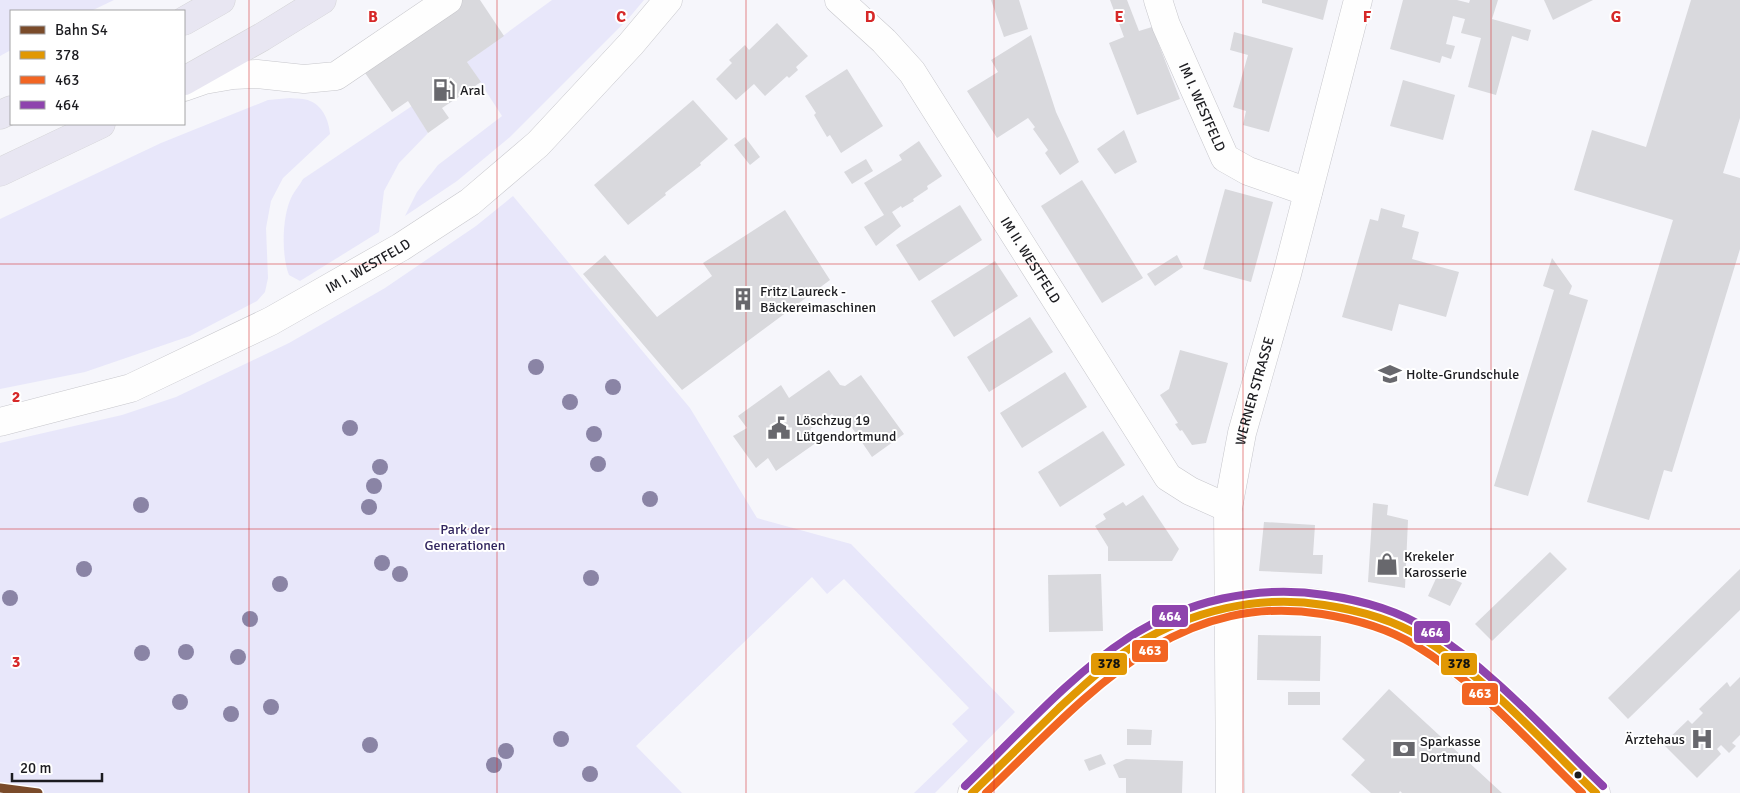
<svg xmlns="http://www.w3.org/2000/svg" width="1740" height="793" font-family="Signika,sans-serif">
	<rect width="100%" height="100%" fill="#f6f6fb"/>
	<g fill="#e8e7fa">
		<polygon points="0,0 114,0 91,11 11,11 11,50 0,56"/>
		<polygon points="552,0 644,0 628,19 510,137 457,181 405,216 417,192 438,165 502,116 467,62"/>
		<path d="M290,98C296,99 305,98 310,101C323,106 329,121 330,134L283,178L271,201L266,228L268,278L265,292L257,301L190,336L85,372L0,389V219L161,143L268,100Z"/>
		<path d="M412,106L428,133L399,163L384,191L379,232L300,281L289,275C281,255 282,215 292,196C295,190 300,185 303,179Z"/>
		<polygon points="513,196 690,408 757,518 851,544 1015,712 935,793 914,793 968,741 952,724 969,708 844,579 827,594 812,577 636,746 682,793 0,793 0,443 122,415 176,397 289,343 385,288 476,226"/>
	</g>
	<g fill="#d9d9dd">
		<polygon points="433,0 480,0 504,36 467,62 481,82 442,108 449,118 428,133 408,101 392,112 363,70"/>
		<polygon points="991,0 1019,0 1028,29 1004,37"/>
		<polygon points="1110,0 1127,0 1139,31 1152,27 1180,99 1137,115 1109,43 1124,37"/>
		<polygon points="1262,0 1328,0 1323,20 1262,3"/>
		<polygon points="1403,0 1457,0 1469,3 1470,0 1498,0 1492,19 1531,30 1528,41 1512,36 1496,95 1468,87 1481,38 1461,33 1465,19 1453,16 1446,44 1455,46 1451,59 1442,56 1440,63 1390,49"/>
		<polygon points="1544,0 1593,0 1553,20"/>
		<polygon points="1691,0 1740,0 1740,118 1723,173 1740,178 1740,249 1672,472 1664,470 1649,520 1587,502 1673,220 1574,190 1592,130 1646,147"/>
		<polygon points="777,23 808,56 796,67 798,70 789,78 787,76 765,96 754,84 736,100 716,79 732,63 729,60 745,45 749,50"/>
		<polygon points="1234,32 1293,48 1269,132 1243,125 1246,111 1233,107 1248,55 1230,50"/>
		<polygon points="1031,35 1056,112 1079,162 1060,175 1045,153 1048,150 1033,129 1035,127 1028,118 997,138 967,91 998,72 991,60"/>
		<polygon points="847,69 883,126 841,153 830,135 827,137 814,115 816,113 805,96"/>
		<polygon points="1403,80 1455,95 1443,140 1390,126"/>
		<polygon points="693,100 728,139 700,163 701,165 665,193 666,195 628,225 594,185"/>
		<polygon points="1124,130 1137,162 1115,174 1097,149"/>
		<polygon points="745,137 760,157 750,165 734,145"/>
		<polygon points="919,141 942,176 927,186 928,189 913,199 914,201 902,208 901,206 892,212 901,226 876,246 864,227 884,215 864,183 902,160 899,155"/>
		<polygon points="866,159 873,171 852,184 844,172"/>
		<polygon points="1082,180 1143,278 1102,303 1041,206"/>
		<polygon points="1225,189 1273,202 1251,282 1203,269"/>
		<polygon points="960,205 982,240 919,281 896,245"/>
		<polygon points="1381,208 1405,215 1402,227 1419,232 1412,259 1459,272 1446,317 1399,304 1392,331 1342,317 1370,219 1378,221"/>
		<polygon points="785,210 830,280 682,390 583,274 605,255 657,317 712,276 703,263"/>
		<polygon points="1177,255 1183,267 1155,286 1147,274"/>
		<polygon points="1552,258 1572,286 1569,294 1588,300 1528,496 1494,486 1554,290 1543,286"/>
		<polygon points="995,261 1018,296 954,337 931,301"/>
		<polygon points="1030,317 1053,352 989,392 967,357"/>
		<polygon points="1180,350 1228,363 1206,443 1192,445 1182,430 1180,431 1175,424 1178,423 1160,395 1169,389"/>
		<polygon points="829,370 840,385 845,386 861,375 904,434 872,457 844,416 840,418 835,417 832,414 810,429 820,440 776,471 768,458 756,468 733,436 747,428 738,416 781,385 789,398"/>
		<polygon points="1065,372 1087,407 1022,448 1000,413"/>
		<polygon points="1103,431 1125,465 1060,507 1038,472"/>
		<polygon points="1143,495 1179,549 1172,561 1108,561 1108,547 1095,526 1106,519 1103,514 1123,502 1126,506"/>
		<polygon points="1373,503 1388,505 1387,515 1408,520 1405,588 1368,582"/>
		<polygon points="1264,522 1315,525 1313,555 1323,555 1322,574 1259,571"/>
		<polygon points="1550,552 1567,569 1492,641 1475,624"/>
		<polygon points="1740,569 1740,610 1628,719 1608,698"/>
		<polygon points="1439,572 1462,583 1450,606 1428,596"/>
		<polygon points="1101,574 1103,631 1049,632 1048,575"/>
		<polygon points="1258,635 1321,636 1320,681 1257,680"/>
		<polygon points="1740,677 1740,735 1732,743 1736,746 1729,753 1721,745 1717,749 1721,754 1697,778 1663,744 1688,720 1692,724 1703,713 1699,709 1727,682 1730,687"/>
		<polygon points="1389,689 1502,793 1402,793 1400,791 1399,793 1371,793 1351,775 1365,760 1342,739"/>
		<rect x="1288" y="692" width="32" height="13"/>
		<polygon points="1127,729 1152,730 1151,745 1127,745"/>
		<polygon points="1101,754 1106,764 1089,771 1084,760"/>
		<polygon points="1126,759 1183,761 1182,793 1126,793 1126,778 1119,778 1113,765"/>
	</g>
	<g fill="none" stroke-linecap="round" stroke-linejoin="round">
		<defs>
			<g id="minor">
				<path id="s1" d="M839,0L884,41L912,72L1168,477L1190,491L1228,508"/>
				<path id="s2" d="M1158,0L1166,25L1225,158L1248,171L1308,192"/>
				<polyline points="184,87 204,80 233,75 257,74 304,79 336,76 448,0"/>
				<path id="s3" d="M0,422L131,388L271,321L401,247L470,202L538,144L631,44L668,0"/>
				<path d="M972,793C1003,763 1033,733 1065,703C1079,690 1094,675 1110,663C1174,613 1259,589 1339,607C1370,614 1404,624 1430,643C1491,685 1542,742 1596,793"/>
				<path id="s4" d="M1230,793L1228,508L1242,433L1287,274L1358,0"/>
			</g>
			<g id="highway">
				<polyline points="184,21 221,0"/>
				<polyline points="184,81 262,37 322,0"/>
				<polyline points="0,115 11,110"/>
				<polyline points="0,172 101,124"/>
			</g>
		</defs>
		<use href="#minor" stroke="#c7c7cc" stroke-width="29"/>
		<use href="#highway" stroke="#d3d3d5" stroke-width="29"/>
		<use href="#minor" stroke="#fefefe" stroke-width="28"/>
		<use href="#highway" stroke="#e8e6f2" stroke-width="28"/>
		<defs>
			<path id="bus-1" d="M972,793C1001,765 1030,736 1059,708C1083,686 1107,663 1135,645C1191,611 1259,594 1324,605C1357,610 1392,619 1421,637C1487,678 1540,739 1596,793"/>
			<path id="bus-2" d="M986,793C1083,700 1172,590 1322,614C1354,619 1387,628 1415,645C1478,683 1529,742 1582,793"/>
			<path id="bus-3" d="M965,786C1016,737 1069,676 1128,638C1185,601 1258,584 1325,595C1360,600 1397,610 1427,629C1493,671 1547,732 1603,786"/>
		</defs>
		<use href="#bus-1" stroke="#fff" stroke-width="11"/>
		<use href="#bus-2" stroke="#fff" stroke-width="11"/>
		<use href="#bus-3" stroke="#fff" stroke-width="11"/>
		<use href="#bus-1" stroke="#e19803" stroke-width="8"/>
		<use href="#bus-2" stroke="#f26522" stroke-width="8"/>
		<use href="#bus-3" stroke="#8e44ad" stroke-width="8"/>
		<defs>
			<polyline id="rail-1" points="0,788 38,793"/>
		</defs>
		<use href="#rail-1" stroke="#fff" stroke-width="12"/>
		<use href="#rail-1" stroke="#7a4b2a" stroke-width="9"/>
	</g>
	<g fill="#8a84a5">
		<circle cx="536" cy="367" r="8"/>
		<circle cx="613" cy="387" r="8"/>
		<circle cx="570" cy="402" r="8"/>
		<circle cx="350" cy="428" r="8"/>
		<circle cx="594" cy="434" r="8"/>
		<circle cx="598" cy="464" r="8"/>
		<circle cx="380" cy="467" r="8"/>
		<circle cx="374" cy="486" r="8"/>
		<circle cx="650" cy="499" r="8"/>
		<circle cx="141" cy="505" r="8"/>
		<circle cx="369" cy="507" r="8"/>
		<circle cx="382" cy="563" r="8"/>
		<circle cx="84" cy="569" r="8"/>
		<circle cx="400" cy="574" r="8"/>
		<circle cx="591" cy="578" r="8"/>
		<circle cx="280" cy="584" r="8"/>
		<circle cx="10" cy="598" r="8"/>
		<circle cx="250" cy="619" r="8"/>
		<circle cx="186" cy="652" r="8"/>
		<circle cx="142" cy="653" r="8"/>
		<circle cx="238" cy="657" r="8"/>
		<circle cx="180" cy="702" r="8"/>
		<circle cx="271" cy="707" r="8"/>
		<circle cx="231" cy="714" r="8"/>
		<circle cx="561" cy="739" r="8"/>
		<circle cx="370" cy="745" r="8"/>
		<circle cx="506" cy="751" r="8"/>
		<circle cx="494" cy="765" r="8"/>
		<circle cx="590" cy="774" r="8"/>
	</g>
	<path fill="none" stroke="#d62828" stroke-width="1" stroke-opacity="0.55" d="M249,0V793M497,0V793M746,0V793M994,0V793M1243,0V793M1491,0V793M0,264H1740M0,529H1740"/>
	<defs>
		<symbol id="fuel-bare" viewBox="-9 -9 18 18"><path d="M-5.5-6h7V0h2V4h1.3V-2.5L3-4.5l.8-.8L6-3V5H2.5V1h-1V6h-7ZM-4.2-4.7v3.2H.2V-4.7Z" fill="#68686d" stroke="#fff" stroke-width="2.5" paint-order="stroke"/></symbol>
		<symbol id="building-bare" viewBox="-9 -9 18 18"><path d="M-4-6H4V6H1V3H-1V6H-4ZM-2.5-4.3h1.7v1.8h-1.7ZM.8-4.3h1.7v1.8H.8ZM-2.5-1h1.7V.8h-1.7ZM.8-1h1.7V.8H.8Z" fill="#68686d" stroke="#fff" stroke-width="2.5" paint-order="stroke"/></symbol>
		<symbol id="school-bare" viewBox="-9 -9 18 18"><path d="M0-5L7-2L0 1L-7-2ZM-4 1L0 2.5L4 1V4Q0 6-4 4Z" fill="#68686d" stroke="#fff" stroke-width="2.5" paint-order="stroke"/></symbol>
		<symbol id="civic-bare" viewBox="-9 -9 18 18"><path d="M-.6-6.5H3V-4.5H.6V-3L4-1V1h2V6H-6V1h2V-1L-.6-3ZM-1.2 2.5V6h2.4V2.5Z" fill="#68686d" stroke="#fff" stroke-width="2.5" paint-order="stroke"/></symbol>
		<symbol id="shop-bare" viewBox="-9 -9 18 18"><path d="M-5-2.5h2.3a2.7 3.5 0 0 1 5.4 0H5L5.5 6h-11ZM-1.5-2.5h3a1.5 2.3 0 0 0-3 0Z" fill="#68686d" stroke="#fff" stroke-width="2.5" paint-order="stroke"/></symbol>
		<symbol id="hospital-bare" viewBox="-9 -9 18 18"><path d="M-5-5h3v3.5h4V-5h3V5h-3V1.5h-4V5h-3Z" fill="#68686d" stroke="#fff" stroke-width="2.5" paint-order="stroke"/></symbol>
		<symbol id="bank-bare" viewBox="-9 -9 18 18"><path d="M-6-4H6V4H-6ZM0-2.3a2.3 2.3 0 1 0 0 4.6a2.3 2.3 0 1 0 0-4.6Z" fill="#68686d" stroke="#fff" stroke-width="2.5" paint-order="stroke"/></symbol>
	</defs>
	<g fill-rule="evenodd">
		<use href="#fuel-bare" x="428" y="74" width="32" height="32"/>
		<use href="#building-bare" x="727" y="283" width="32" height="32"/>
		<use href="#school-bare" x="1374" y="358" width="32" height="32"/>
		<use href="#civic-bare" x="763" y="412" width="32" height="32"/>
		<use href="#shop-bare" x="1371" y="548" width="32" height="32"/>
		<use href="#hospital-bare" x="1686" y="723" width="32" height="32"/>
		<use href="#bank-bare" x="1388" y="733" width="32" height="32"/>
	</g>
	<circle fill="#1c1c20" stroke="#fff" stroke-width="2" cx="1578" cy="775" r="4.5"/>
	<g text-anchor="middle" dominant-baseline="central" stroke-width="4" stroke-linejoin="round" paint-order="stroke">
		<g font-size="14" fill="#1c1c20" stroke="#fff" text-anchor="start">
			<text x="460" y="90">Aral</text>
			<text x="760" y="291">Fritz Laureck -<tspan x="760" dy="16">Bäckereimaschinen</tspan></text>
			<text x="1406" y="374">Holte-Grundschule</text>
			<text x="796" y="420">Löschzug 19<tspan x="796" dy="16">Lütgendortmund</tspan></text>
			<text x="1404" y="556">Krekeler<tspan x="1404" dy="16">Karosserie</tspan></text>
			<text x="1685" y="739" text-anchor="end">Ärztehaus</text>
			<text x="1420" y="741">Sparkasse<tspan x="1420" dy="16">Dortmund</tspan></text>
		</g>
		<g font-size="14" fill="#1c1c20" stroke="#fff">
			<text stroke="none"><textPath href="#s2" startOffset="116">IM I. WESTFELD</textPath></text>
			<text stroke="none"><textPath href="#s1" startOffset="325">IM II. WESTFELD</textPath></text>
			<text stroke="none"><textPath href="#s3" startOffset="402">IM I. WESTFELD</textPath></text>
			<text stroke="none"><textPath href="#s4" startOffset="405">WERNER STRASSE</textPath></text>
		</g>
		<g font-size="14" fill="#32265f" stroke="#fff">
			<text x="465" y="529">Park der<tspan x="465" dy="16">Generationen</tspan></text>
		</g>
	</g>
	<g font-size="16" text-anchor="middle" font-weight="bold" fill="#d62828" stroke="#fff" stroke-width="4" stroke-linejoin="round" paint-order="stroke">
		<text x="373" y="22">B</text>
		<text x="621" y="22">C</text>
		<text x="870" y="22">D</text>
		<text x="1119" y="22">E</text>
		<text x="1367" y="22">F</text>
		<text x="1616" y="22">G</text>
		<text x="16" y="402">2</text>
		<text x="16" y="667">3</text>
	</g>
	<g stroke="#fff" stroke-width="2">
		<rect x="1151" y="604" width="38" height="24" rx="5" fill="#8e44ad"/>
		<rect x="1413" y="620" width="38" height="24" rx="5" fill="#8e44ad"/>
		<rect x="1131" y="639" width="38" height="24" rx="5" fill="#f26522"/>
		<rect x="1090" y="652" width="38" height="24" rx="5" fill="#e19803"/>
		<rect x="1440" y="652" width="38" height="24" rx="5" fill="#e19803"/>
		<rect x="1461" y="682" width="38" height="24" rx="5" fill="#f26522"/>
	</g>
	<g font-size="14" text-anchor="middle" font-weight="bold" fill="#fff">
		<text x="1170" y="621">464</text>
		<text x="1432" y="637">464</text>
		<text x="1150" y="655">463</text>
		<text x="1480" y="698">463</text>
	</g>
	<g font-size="14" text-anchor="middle" font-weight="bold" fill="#111">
		<text x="1109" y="668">378</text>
		<text x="1459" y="668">378</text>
	</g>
	<rect x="10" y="10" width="175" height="115" fill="#ffffff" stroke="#a4a4a6"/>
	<rect x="20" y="26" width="25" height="8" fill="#7a4b2a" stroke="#a4a4a6"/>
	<text x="55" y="35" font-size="15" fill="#1c1c20">Bahn S4</text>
	<rect x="20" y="51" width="25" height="8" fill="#e19803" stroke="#a4a4a6"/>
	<text x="55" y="60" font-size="15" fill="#1c1c20">378</text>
	<rect x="20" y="76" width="25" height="8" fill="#f26522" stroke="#a4a4a6"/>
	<text x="55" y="85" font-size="15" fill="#1c1c20">463</text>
	<rect x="20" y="101" width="25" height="8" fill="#8e44ad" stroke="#a4a4a6"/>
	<text x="55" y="110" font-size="15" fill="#1c1c20">464</text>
	<path d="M12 773v8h90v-8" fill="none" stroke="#1c1c20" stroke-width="2.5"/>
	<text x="20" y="773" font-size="15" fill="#1c1c20" stroke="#ffffff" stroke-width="4" paint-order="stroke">20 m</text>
</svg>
